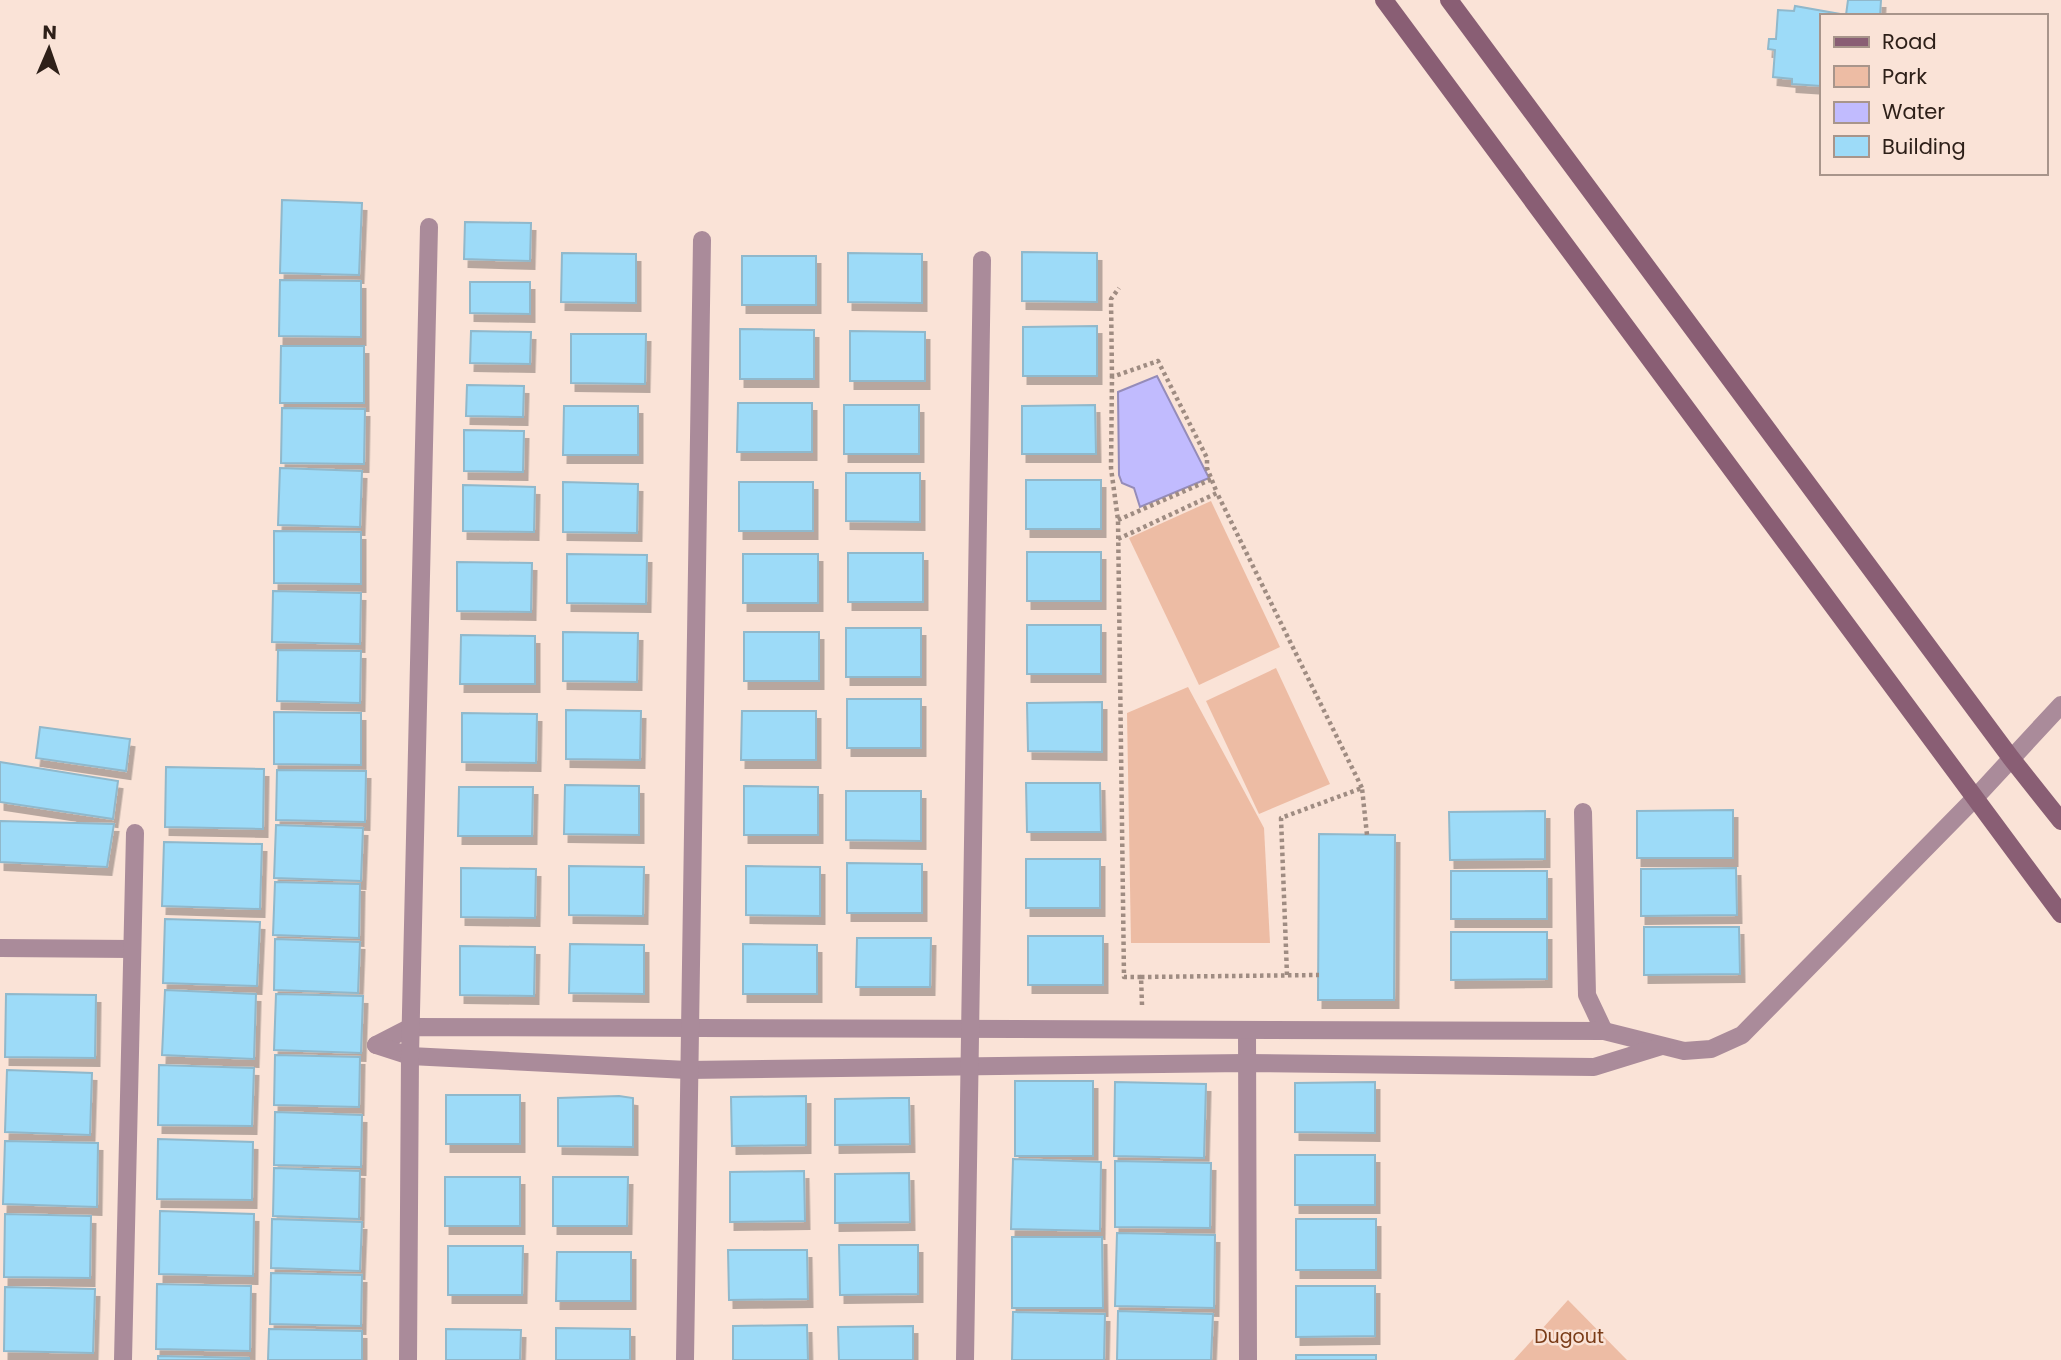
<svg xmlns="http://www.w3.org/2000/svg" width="2061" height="1360" font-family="Poppins,sans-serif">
	<defs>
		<filter id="shadow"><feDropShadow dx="4.5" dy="8" stdDeviation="0" flood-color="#0004"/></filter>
	</defs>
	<rect width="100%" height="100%" fill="#fae3d7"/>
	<g fill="#edbca4">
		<polygon points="1211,501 1280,647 1199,685 1129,538"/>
		<polygon points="1276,668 1330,784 1259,814 1206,701"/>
		<polygon points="1188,687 1264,828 1270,943 1131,943 1127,713"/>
		<polygon points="1568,1300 1627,1360 1514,1360"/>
	</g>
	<polygon fill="#c1bbfe" stroke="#958cb9" stroke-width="2" points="1157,376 1209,478 1140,507 1134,488 1122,483 1119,475 1118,392"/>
	<g fill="#9ddbf8" stroke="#90b8cb" stroke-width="2" filter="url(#shadow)">
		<polygon points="1848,0 1881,0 1880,16 1821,16 1821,86 1792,84 1792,79 1773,77 1775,50 1768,49 1769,39 1776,39 1778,10 1794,11 1795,6 1846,15"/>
		<polygon points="282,200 362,203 359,275 280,273"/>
		<polygon points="465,222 531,223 530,261 464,259"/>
		<polygon points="1022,252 1097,253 1097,302 1022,301"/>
		<polygon points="562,253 636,254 636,303 561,302"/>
		<polygon points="848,253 922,254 922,303 848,302"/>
		<rect x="742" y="256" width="74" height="49"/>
		<polygon points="280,280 361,281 361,337 279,336"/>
		<polygon points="470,282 530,282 530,314 470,313"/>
		<polygon points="1097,326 1097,376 1023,376 1023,327"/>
		<polygon points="740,329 814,330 814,379 740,379"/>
		<polygon points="471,331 531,332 530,364 470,363"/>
		<polygon points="850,331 925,332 925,381 850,381"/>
		<polygon points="571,334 646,334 645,384 571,383"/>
		<polygon points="281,346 364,346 364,403 280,403"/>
		<polygon points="467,385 524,386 523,417 466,416"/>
		<polygon points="738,403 812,403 812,452 737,452"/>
		<rect x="844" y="405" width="75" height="49"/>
		<polygon points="1095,405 1096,454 1022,454 1022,406"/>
		<polygon points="564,406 638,406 638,455 563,455"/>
		<polygon points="282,408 365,409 364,464 281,463"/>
		<polygon points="464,430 524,431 523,472 464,471"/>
		<polygon points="280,468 362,471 360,527 278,525"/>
		<polygon points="846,473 920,473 920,522 846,521"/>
		<rect x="1026" y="480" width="75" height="49"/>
		<polygon points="563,482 638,484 637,533 563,532"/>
		<rect x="739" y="482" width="74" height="49"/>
		<polygon points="463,485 535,487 534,532 463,531"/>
		<polygon points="274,531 361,532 361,584 274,583"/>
		<rect x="1027" y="552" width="74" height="49"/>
		<rect x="848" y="553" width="75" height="49"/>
		<polygon points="567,554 647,555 646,604 567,603"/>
		<rect x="743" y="554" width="75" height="49"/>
		<polygon points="457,562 532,563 531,612 457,611"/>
		<polygon points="273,591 361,593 360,644 272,642"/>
		<rect x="1027" y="625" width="74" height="49"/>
		<rect x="846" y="628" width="75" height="49"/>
		<polygon points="563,632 638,633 637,682 563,681"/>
		<rect x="744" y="632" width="75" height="49"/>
		<polygon points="461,635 535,636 535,684 460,684"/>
		<polygon points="278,650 361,651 360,703 277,701"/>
		<rect x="847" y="699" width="74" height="49"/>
		<polygon points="1102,702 1102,752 1028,751 1027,703"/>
		<polygon points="566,710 641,711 640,760 566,759"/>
		<polygon points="742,711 816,711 816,760 741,760"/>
		<polygon points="274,712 361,713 361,765 274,764"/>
		<polygon points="462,713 537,714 536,763 462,762"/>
		<polygon points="40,727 130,739 126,771 36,758"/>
		<polygon points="0,762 118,781 113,819 0,802"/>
		<polygon points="166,767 264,769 263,829 165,827"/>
		<polygon points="277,770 366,771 365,822 276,820"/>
		<polygon points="1026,783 1100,783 1101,832 1027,832"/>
		<polygon points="565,785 639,786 639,835 564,834"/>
		<polygon points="744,786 818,787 818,835 744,835"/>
		<polygon points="459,787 533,787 532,836 458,836"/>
		<polygon points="846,791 921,791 921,841 846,840"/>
		<polygon points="1733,810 1733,858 1637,858 1637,811"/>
		<polygon points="1545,811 1545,859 1450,860 1449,812"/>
		<polygon points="0,821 114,824 107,867 0,862"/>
		<polygon points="276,825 363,828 361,881 274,878"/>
		<polygon points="1319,834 1395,835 1394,1000 1318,1000"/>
		<polygon points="164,842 262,844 260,909 162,906"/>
		<rect x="1026" y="859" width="74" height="49"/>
		<polygon points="847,863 922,864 922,913 847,913"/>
		<polygon points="569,866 644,867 643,916 569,915"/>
		<polygon points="746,866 820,867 820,916 746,915"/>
		<polygon points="461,868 536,869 535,918 461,917"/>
		<polygon points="1736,868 1737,915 1641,916 1641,869"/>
		<rect x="1451" y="871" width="96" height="48"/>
		<polygon points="275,882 360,884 359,938 273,935"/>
		<polygon points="165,919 260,922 257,986 163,983"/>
		<polygon points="1644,927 1739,927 1740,974 1644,975"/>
		<polygon points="1451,932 1547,932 1547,979 1451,980"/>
		<rect x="1028" y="936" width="75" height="49"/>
		<polygon points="857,938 931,938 930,987 856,987"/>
		<polygon points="275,939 360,942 358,993 274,990"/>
		<polygon points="570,944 644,945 644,994 569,993"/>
		<polygon points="743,944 817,945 817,994 743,994"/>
		<polygon points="460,946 535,947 534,996 460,995"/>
		<polygon points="165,990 256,994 254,1059 162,1055"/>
		<polygon points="6,994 96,995 95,1058 5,1057"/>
		<polygon points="276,994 363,996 361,1053 274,1050"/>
		<polygon points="275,1055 360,1057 359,1107 274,1105"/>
		<polygon points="159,1065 254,1068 252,1126 158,1125"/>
		<polygon points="7,1070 92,1073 90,1135 5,1132"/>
		<rect x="1015" y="1081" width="78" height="75"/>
		<polygon points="1115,1082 1206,1084 1204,1158 1114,1156"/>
		<polygon points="1375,1082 1375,1133 1295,1132 1295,1083"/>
		<rect x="446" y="1095" width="74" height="49"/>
		<polygon points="619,1096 633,1098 633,1147 558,1146 558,1098"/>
		<polygon points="806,1096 806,1145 732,1146 731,1097"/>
		<polygon points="893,1098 909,1098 910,1144 835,1145 835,1099"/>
		<polygon points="275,1112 362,1115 361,1167 274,1165"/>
		<polygon points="158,1139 253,1142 252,1200 157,1199"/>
		<polygon points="5,1141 98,1143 97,1207 3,1204"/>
		<rect x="1295" y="1155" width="80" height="50"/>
		<polygon points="1013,1159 1101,1162 1100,1231 1011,1229"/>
		<polygon points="1115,1161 1211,1163 1210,1228 1115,1227"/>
		<polygon points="274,1168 360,1171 359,1219 273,1216"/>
		<polygon points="804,1171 805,1221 730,1222 730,1172"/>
		<polygon points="909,1173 910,1222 835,1223 835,1174"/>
		<rect x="445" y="1177" width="75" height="49"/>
		<polygon points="553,1177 628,1177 627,1226 553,1226"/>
		<polygon points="160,1211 254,1214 253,1276 159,1274"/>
		<polygon points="5,1214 91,1216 90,1278 4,1277"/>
		<polygon points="272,1219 362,1222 360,1271 271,1268"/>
		<rect x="1296" y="1219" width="80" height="51"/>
		<polygon points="1117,1233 1215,1235 1214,1308 1115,1306"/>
		<polygon points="1012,1237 1102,1237 1103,1308 1012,1308"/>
		<polygon points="839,1245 918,1245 918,1294 840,1295"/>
		<polygon points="448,1246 523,1246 522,1295 448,1295"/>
		<polygon points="728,1250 807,1250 808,1299 729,1300"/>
		<polygon points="557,1252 631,1252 631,1301 556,1301"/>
		<polygon points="271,1273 362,1275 361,1326 270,1324"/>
		<polygon points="157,1284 251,1286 250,1351 156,1349"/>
		<polygon points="1296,1286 1375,1286 1375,1336 1296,1337"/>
		<polygon points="5,1287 95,1289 93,1353 4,1351"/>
		<polygon points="1118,1311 1213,1314 1211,1360 1117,1360"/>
		<polygon points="1013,1312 1105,1314 1104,1360 1012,1360"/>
		<polygon points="807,1325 808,1360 733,1360 733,1326"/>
		<polygon points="913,1326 913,1360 839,1360 838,1327"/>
		<polygon points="556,1328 630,1329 630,1360 556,1360"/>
		<polygon points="269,1329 362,1331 362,1360 268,1360"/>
		<polygon points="446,1329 521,1330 520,1360 446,1360"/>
		<rect x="1296" y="1355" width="80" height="5"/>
		<polygon points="158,1356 249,1358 249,1360 158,1360"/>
	</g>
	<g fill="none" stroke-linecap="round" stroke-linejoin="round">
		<g stroke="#9f8c82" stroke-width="4.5" stroke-dasharray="3.5 3.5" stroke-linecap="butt">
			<polyline points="1112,377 1111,299 1119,288"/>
			<polyline points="1118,520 1212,479"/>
			<polyline points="1118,539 1217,493 1362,788"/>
			<polyline points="1287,975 1281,818 1362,788 1367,835"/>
			<polyline points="1141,977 1124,977 1118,520 1111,468 1112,377 1158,361 1207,458 1207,468 1217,493"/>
			<polyline points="1142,1005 1141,977 1319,975"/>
		</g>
		<g stroke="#aa8b9a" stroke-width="18">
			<polyline points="1583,812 1587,995 1604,1031"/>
			<polyline points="0,948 132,949"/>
			<polyline points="1247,1030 1248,1360"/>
			<polyline points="376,1045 411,1027 1604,1031 1684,1051 1711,1049 1742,1035 1975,798 2061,705"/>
			<polyline points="376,1045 410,1056 687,1070 1245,1063 1594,1067 1662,1046"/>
			<polyline points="123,1360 135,833"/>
			<polyline points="408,1360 410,1056 429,227"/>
			<polyline points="685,1360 702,240"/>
			<polyline points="965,1360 982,260"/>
		</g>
		<g stroke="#895e74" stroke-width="18">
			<polyline points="1384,0 2061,914"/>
			<polyline points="1449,0 2011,758 2061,821"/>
		</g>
	</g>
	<g text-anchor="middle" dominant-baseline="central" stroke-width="5" stroke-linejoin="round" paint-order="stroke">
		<g font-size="19" fill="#7a3c18" stroke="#fae3d7">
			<text x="1569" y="1336">Dugout</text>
		</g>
	</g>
	<rect x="1820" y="14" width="228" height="161" fill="#fae3d7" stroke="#a8958b" stroke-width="2"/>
	<rect x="1834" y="37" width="35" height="10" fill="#895e74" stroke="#a8958b" stroke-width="2"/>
	<text x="1882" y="49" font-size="21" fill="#2e2019">Road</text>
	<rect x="1834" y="66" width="35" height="21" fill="#edbca4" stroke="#a8958b" stroke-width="2"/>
	<text x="1882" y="84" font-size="21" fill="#2e2019">Park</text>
	<rect x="1834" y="102" width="35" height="21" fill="#c1bbfe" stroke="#a8958b" stroke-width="2"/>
	<text x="1882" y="119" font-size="21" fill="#2e2019">Water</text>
	<rect x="1834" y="136" width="35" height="21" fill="#9ddbf8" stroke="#a8958b" stroke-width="2"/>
	<text x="1882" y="154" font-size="21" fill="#2e2019">Building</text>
	<g transform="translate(49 49) rotate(2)" stroke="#fae3d7" stroke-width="5" paint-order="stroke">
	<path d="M0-5L12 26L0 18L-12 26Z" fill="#2e2019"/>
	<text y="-10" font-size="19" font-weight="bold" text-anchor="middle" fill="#2e2019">N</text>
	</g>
</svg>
